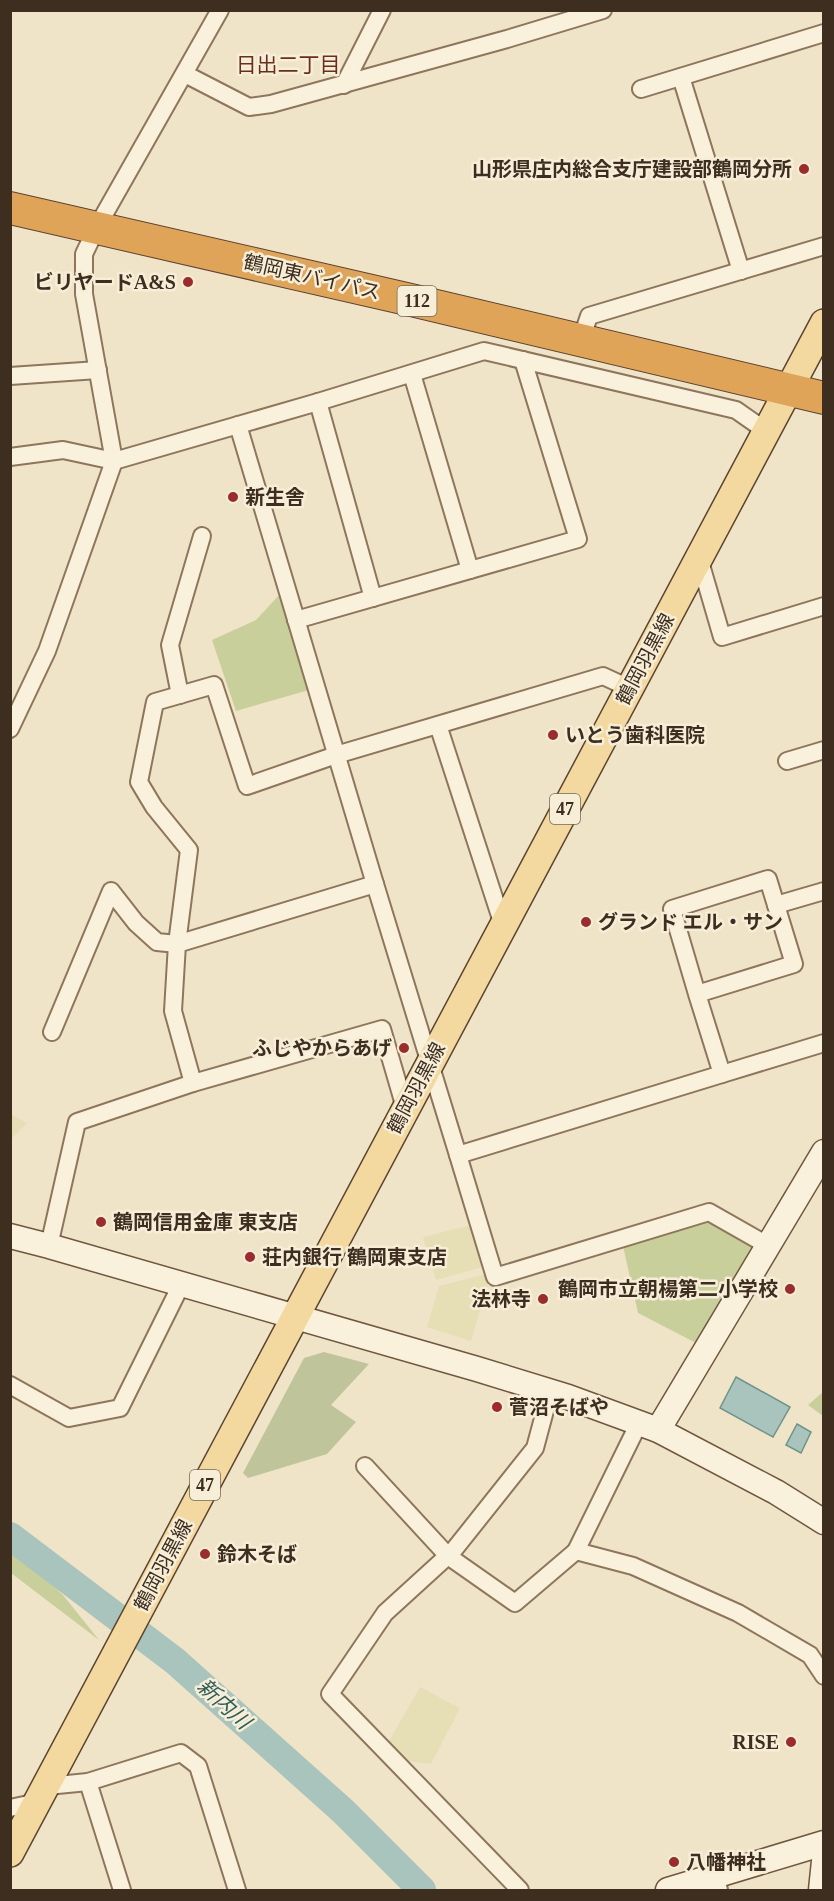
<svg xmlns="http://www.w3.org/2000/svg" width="834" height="1901" font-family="'Times New Roman','Noto Sans JP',serif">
	<rect width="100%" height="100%" fill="#f0e4c8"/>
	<g fill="#e6deb5">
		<polygon points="10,1114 27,1123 11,1139 10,1139"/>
		<polygon points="471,1225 483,1267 436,1280 423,1237"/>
		<polygon points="486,1274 488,1284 471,1341 427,1327 439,1286"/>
		<polygon points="420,1687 460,1708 431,1764 392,1759 384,1750"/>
	</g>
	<g fill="#c9cf9b">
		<polygon points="280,594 309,690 236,711 212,640 256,620"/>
		<polygon points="710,1219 758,1247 696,1343 638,1313 623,1246"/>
		<polygon points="823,1392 823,1416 808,1405"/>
		<polygon points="11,1547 63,1595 99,1640 11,1573"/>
	</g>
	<polygon fill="#bfc49a" points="324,1352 369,1364 331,1405 356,1422 327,1454 248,1478 243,1473 304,1358"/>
	<g fill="#a9c4bc" stroke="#6f938a" stroke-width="1.5">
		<polygon points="736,1377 790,1407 773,1437 720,1408"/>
		<polygon points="797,1424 811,1432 801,1453 786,1445"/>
	</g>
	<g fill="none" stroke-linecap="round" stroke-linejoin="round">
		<polyline stroke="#a9c4bc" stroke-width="28" points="10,1536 175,1661 343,1811 422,1890"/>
		<defs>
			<g id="street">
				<polyline points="185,74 249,107 271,104 507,39 603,10"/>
				<polyline points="681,77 741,271"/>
				<polyline points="344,85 382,10"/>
				<polyline points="641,89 824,33"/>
				<polyline points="581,340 589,316 824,246"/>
				<polyline points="412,374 470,570"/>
				<polyline points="10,376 98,370"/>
				<polyline points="318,402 373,598"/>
				<polyline points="238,425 375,884 458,1155 722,1074 697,994 794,964 768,879 672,909 697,994"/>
				<polyline points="10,457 63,450 114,461 318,402 484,351 736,410 766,431"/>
				<polyline points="699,558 722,637 824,606"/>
				<polyline points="296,620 578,539 523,360"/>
				<polyline points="180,695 170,645 202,536"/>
				<polyline points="438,725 503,925"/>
				<polyline points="10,729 47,651 114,461 84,294 84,254 97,227 220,10"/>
				<polyline points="787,761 824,750"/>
				<polyline points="776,905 824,891"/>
				<polyline points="52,1032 111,891 136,923 157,942 177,944 189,850 154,807 139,782 155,702 214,685 247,786 336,755 603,676 629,688"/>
				<polyline points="722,1074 824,1043"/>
				<polyline points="193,1083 382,1029 405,1108"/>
				<polyline points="458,1155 495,1277 709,1212 767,1245"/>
				<polyline points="49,1246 77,1122 193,1083 173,1011 177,944 375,884"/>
				<polyline points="10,1385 69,1418 120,1408 181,1285"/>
				<polyline points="365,1466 448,1556 515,1603 576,1551 633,1566 738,1613 810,1655 824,1676"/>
				<polyline points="576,1551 639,1423"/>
				<polyline points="88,1782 122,1890"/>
				<polyline points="47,1786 88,1782 181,1753 198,1766 237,1890"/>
				<polyline points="10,1808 38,1802"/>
				<polyline points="715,1876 719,1890"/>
				<polyline points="520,1890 330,1694 385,1613 453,1551 535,1448 550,1392"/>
			</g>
			<g id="secondary">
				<polyline points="10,1236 49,1246 477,1369 568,1397 658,1430 776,1492 824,1522"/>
				<polyline points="658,1430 824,1152"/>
				<polyline points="668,1890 824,1843"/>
				<polyline points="821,1890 824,1861"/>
			</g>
			<polyline id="primary" points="10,1853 824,323"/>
			<polyline id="highway" points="10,208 411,300 824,398"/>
		</defs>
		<use href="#street" stroke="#8d765c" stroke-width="20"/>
		<use href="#secondary" stroke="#6f573f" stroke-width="27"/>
		<use href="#primary" stroke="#5b4430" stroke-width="30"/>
		<use href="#highway" stroke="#5b4430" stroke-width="34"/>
		<use href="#street" stroke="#faf1dc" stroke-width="16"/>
		<use href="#secondary" stroke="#faf1dc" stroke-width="24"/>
		<use href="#primary" stroke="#f3d9a0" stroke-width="27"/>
		<use href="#highway" stroke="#e0a458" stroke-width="32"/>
	</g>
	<g fill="#9e2a2b" stroke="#f7eed8" stroke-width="2">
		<circle cx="804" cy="169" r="6"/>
		<circle cx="188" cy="282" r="6"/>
		<circle cx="233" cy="497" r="6"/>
		<circle cx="553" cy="735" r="6"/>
		<circle cx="586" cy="922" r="6"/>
		<circle cx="404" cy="1048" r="6"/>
		<circle cx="101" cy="1222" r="6"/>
		<circle cx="250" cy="1257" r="6"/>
		<circle cx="790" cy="1289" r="6"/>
		<circle cx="543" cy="1299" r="6"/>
		<circle cx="497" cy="1407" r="6"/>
		<circle cx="205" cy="1554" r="6"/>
		<circle cx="791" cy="1742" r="6"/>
		<circle cx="674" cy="1862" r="6"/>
	</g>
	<g text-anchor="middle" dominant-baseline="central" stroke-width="5" stroke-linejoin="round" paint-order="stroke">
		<g fill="#f7eed8" stroke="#756857" stroke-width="1.5">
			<rect x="397.5" y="286" width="39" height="30" rx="4.5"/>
			<rect x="550" y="794" width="30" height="30" rx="4.5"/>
			<rect x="190" y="1470" width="30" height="30" rx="4.5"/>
		</g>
		<g font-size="18" font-weight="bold" fill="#3d2e20">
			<text x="417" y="301">112</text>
			<text x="565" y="809">47</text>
			<text x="205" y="1485">47</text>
		</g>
		<g font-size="20" font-weight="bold" fill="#3d2e20" stroke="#f7eed8" text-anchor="start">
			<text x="792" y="169" text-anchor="end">山形県庄内総合支庁建設部鶴岡分所</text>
			<text x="176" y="282" text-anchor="end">ビリヤードA&amp;S</text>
			<text x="245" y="497">新生舎</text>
			<text x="565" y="735">いとう歯科医院</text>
			<text x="598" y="922">グランド エル・サン</text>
			<text x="392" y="1048" text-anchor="end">ふじやからあげ</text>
			<text x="113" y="1222">鶴岡信用金庫 東支店</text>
			<text x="262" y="1257">荘内銀行 鶴岡東支店</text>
			<text x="778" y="1289" text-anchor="end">鶴岡市立朝楊第二小学校</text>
			<text x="531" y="1299" text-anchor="end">法林寺</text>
			<text x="509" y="1407">菅沼そばや</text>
			<text x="217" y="1554">鈴木そば</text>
			<text x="779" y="1742" text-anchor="end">RISE</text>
			<text x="686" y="1862">八幡神社</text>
		</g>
		<g font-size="20" fill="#3d2e20" stroke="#f7eed8">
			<text transform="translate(312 277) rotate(13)">鶴岡東バイパス</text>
			<text transform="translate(645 659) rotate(-62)">鶴岡羽黒線</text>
			<text transform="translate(416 1088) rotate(-62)">鶴岡羽黒線</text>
			<text transform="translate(163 1565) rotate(-62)">鶴岡羽黒線</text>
		</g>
		<g font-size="21" fill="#6b2e1e" stroke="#f7eed8">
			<text x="288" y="65">日出二丁目</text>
		</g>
		<g font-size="21" font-style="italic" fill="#2f5d5a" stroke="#f7eed8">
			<text transform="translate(224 1704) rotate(42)">新内川</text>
		</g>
	</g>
	<rect width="834" height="1901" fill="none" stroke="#3d2e20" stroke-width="24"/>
</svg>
